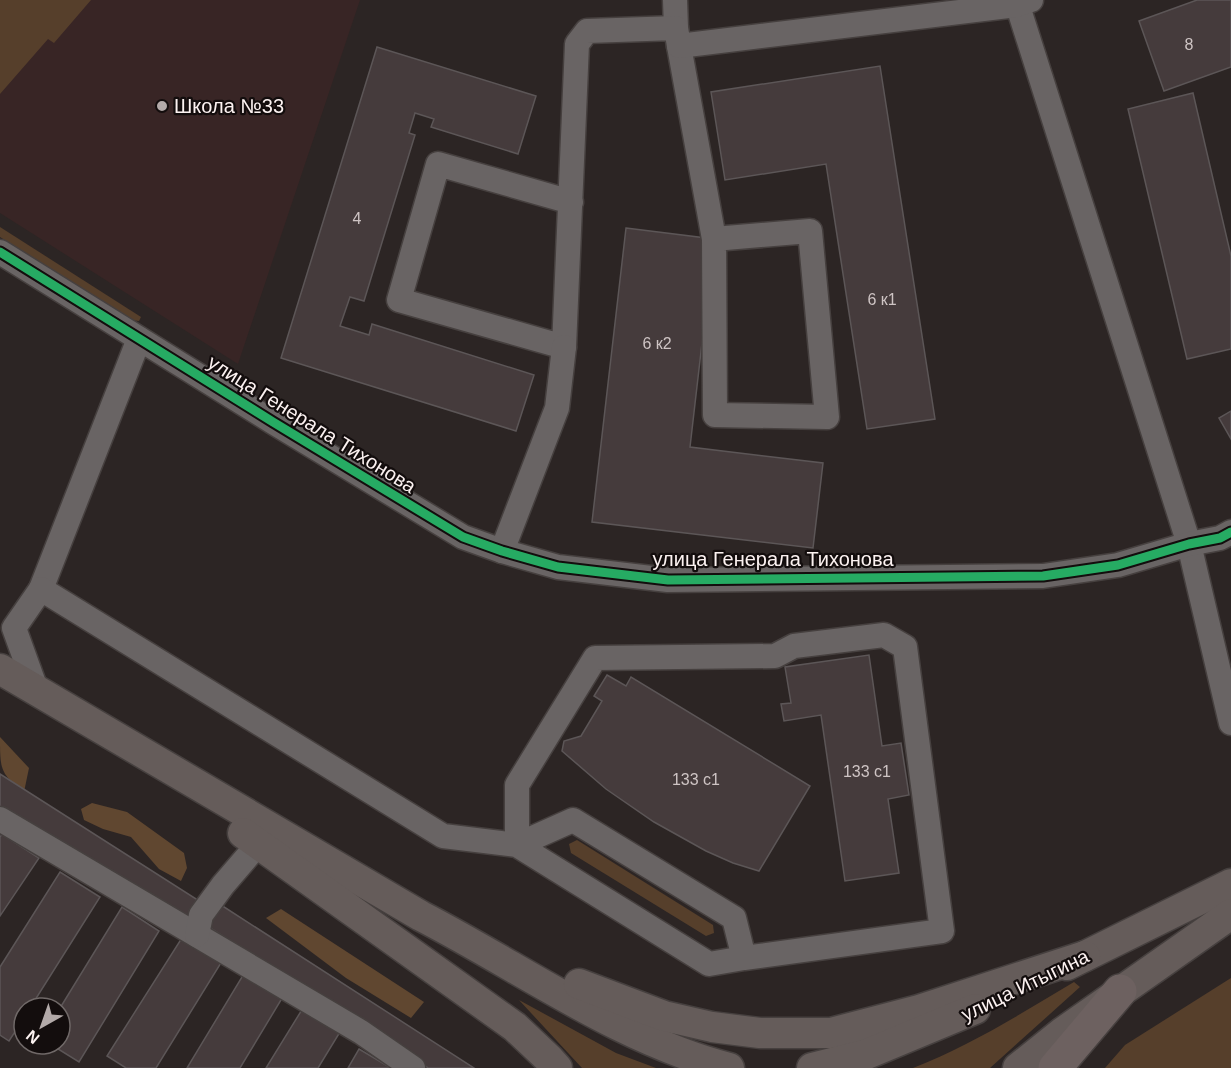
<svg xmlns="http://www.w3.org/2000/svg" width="1231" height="1068" font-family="Helvetica,sans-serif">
	<rect width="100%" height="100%" fill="#2c2524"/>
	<polygon fill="#382525" points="0,0 360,0 238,364 0,213"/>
	<g fill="#563f2b">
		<polygon points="0,0 91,0 54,43 48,39 0,94"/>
		<polygon points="0,227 141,317 139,321 130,320 0,237"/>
		<polygon points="577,840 713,925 714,933 706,936 571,853 569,844"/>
		<polygon points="1231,978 1231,1068 1105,1068 1125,1045"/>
		<path d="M1074,982L1080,987L990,1068H913C970,1046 1022,1013 1074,982Z"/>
		<polygon points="519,1000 616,1053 656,1068 582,1068"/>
	</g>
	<g fill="#604730">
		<path d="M0,737L29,768L24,792C0,774 0,769 0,737Z"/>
		<polygon points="92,803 127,812 184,853 187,868 181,881 159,869 131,837 103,829 84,820 81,809"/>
		<polygon points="281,909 424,1002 411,1018 346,978 266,918"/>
	</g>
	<g fill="#453b3c" stroke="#5c5657" stroke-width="1.5">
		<polygon points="1197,0 1231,0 1231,67 1164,91 1139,21"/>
		<polygon points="377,47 536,96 518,154 431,127 434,119 415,113 409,133 415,135 364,301 350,297 340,326 369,335 372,324 534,375 516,431 281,358"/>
		<polygon points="880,66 935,419 867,429 826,164 725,180 711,92"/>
		<polygon points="1193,93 1231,256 1231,349 1187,359 1128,109"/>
		<polygon points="626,228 714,239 690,447 823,463 813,548 592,522"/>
		<polygon points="1231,411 1231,439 1219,418"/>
		<polygon points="869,655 882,746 901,743 909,795 888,799 899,873 845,881 821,715 784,721 781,704 791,703 785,667"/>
		<polygon points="607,675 626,686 631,677 810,786 759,871 733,863 706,851 654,822 606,789 562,751 564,741 581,736 602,701 594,696"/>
		<polygon points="0,774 204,904 189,927 0,806"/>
		<polygon points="2,834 39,858 0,916 0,837"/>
		<polygon points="60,872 100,897 30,1008 24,1008 24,1018 9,1041 0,1035 0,967"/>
		<polygon points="221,905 474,1068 428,1068 207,926"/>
		<polygon points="122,907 159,931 79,1062 50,1044 60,1044 60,1008"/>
		<polygon points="185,933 224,958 156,1068 126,1068 107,1056"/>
		<polygon points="248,967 287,990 240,1068 187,1068"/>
		<polygon points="303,1008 340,1032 318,1068 266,1068"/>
		<polygon points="359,1049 391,1068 348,1068"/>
	</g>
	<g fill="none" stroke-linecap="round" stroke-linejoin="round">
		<defs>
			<g id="minor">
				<polyline points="675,0 676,28"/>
				<polyline points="1016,0 1189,544 1231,723"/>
				<polyline points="679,46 714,239 715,415 827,417 810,231 714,239"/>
				<polyline points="571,202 438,164 399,300 564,347 577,44 587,31 676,28 679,46 1017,5 1031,0"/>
				<polyline points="0,252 273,422 463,537 502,551 558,567 668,580 1043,576 1118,565 1189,544 1220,538 1231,532"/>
				<polyline points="502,551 557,408 564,347"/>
				<polyline points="41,589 139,339"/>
				<polyline points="36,689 14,628 41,589 443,836 517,845 573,820 734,918 744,958 709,964 517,845 517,785 595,658 775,656 794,646 884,635 905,647 942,931 744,958"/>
				<polyline points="0,819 361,1032 413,1068"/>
				<polyline points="197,935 201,915 223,885 259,843"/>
			</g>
			<g id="major">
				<path d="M0,669L421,916C522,968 618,1039 729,1068"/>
				<polyline points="243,833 515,1027 549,1059 557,1068"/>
				<polyline points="1067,965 1231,884"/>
				<polyline points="579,984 664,1016 712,1027 760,1033 831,1033 919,1010 1085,956"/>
				<polyline points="812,1068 867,1054 975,1009"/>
				<polyline points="1018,1068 1063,1032 1231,914"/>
			</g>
			<polyline id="highway" points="1055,1068 1120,991"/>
		</defs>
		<use href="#minor" stroke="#46403f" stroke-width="27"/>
		<use href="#major" stroke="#46403f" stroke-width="33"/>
		<use href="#highway" stroke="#46403f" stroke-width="36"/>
		<use href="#minor" stroke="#696464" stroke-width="24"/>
		<use href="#major" stroke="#655c5a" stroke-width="30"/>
		<use href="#highway" stroke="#6d6160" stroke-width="33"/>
		<defs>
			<polyline id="cycleway" points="0,252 273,422 463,537 502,551 558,567 668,580 1043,576 1118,565 1189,544 1220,538 1231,532"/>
		</defs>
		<use href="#cycleway" stroke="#130d0d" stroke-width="13"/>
		<use href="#cycleway" stroke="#26ab63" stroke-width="9"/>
	</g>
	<circle fill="#b3aaa9" stroke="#130d0d" stroke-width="2" cx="162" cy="106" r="6"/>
	<g text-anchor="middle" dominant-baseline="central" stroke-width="4.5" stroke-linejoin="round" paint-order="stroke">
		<g font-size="16" fill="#cec4c4">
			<text x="1189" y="44">8</text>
			<text x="357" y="218">4</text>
			<text x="882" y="299">6 к1</text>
			<text x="657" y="343">6 к2</text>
			<text x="867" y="771">133 с1</text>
			<text x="696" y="779">133 с1</text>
		</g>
		<g font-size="20" fill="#fcf2f1" stroke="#130d0d" text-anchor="start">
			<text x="174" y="106">Школа №33</text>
		</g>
		<g font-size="20" fill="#fcf2f1" stroke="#130d0d">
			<text transform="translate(312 424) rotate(32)">улица Генерала Тихонова</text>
			<text x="773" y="559">улица Генерала Тихонова</text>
			<text transform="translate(1025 985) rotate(-26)">улица Итыгина</text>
		</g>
	</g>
	<g transform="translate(42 1026) rotate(220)"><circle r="28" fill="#130d0d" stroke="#706968" stroke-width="1.5"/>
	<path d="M0-4.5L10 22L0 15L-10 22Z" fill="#b3aaa9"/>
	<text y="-9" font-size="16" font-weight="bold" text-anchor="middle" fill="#fcf2f1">N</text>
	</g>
</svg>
